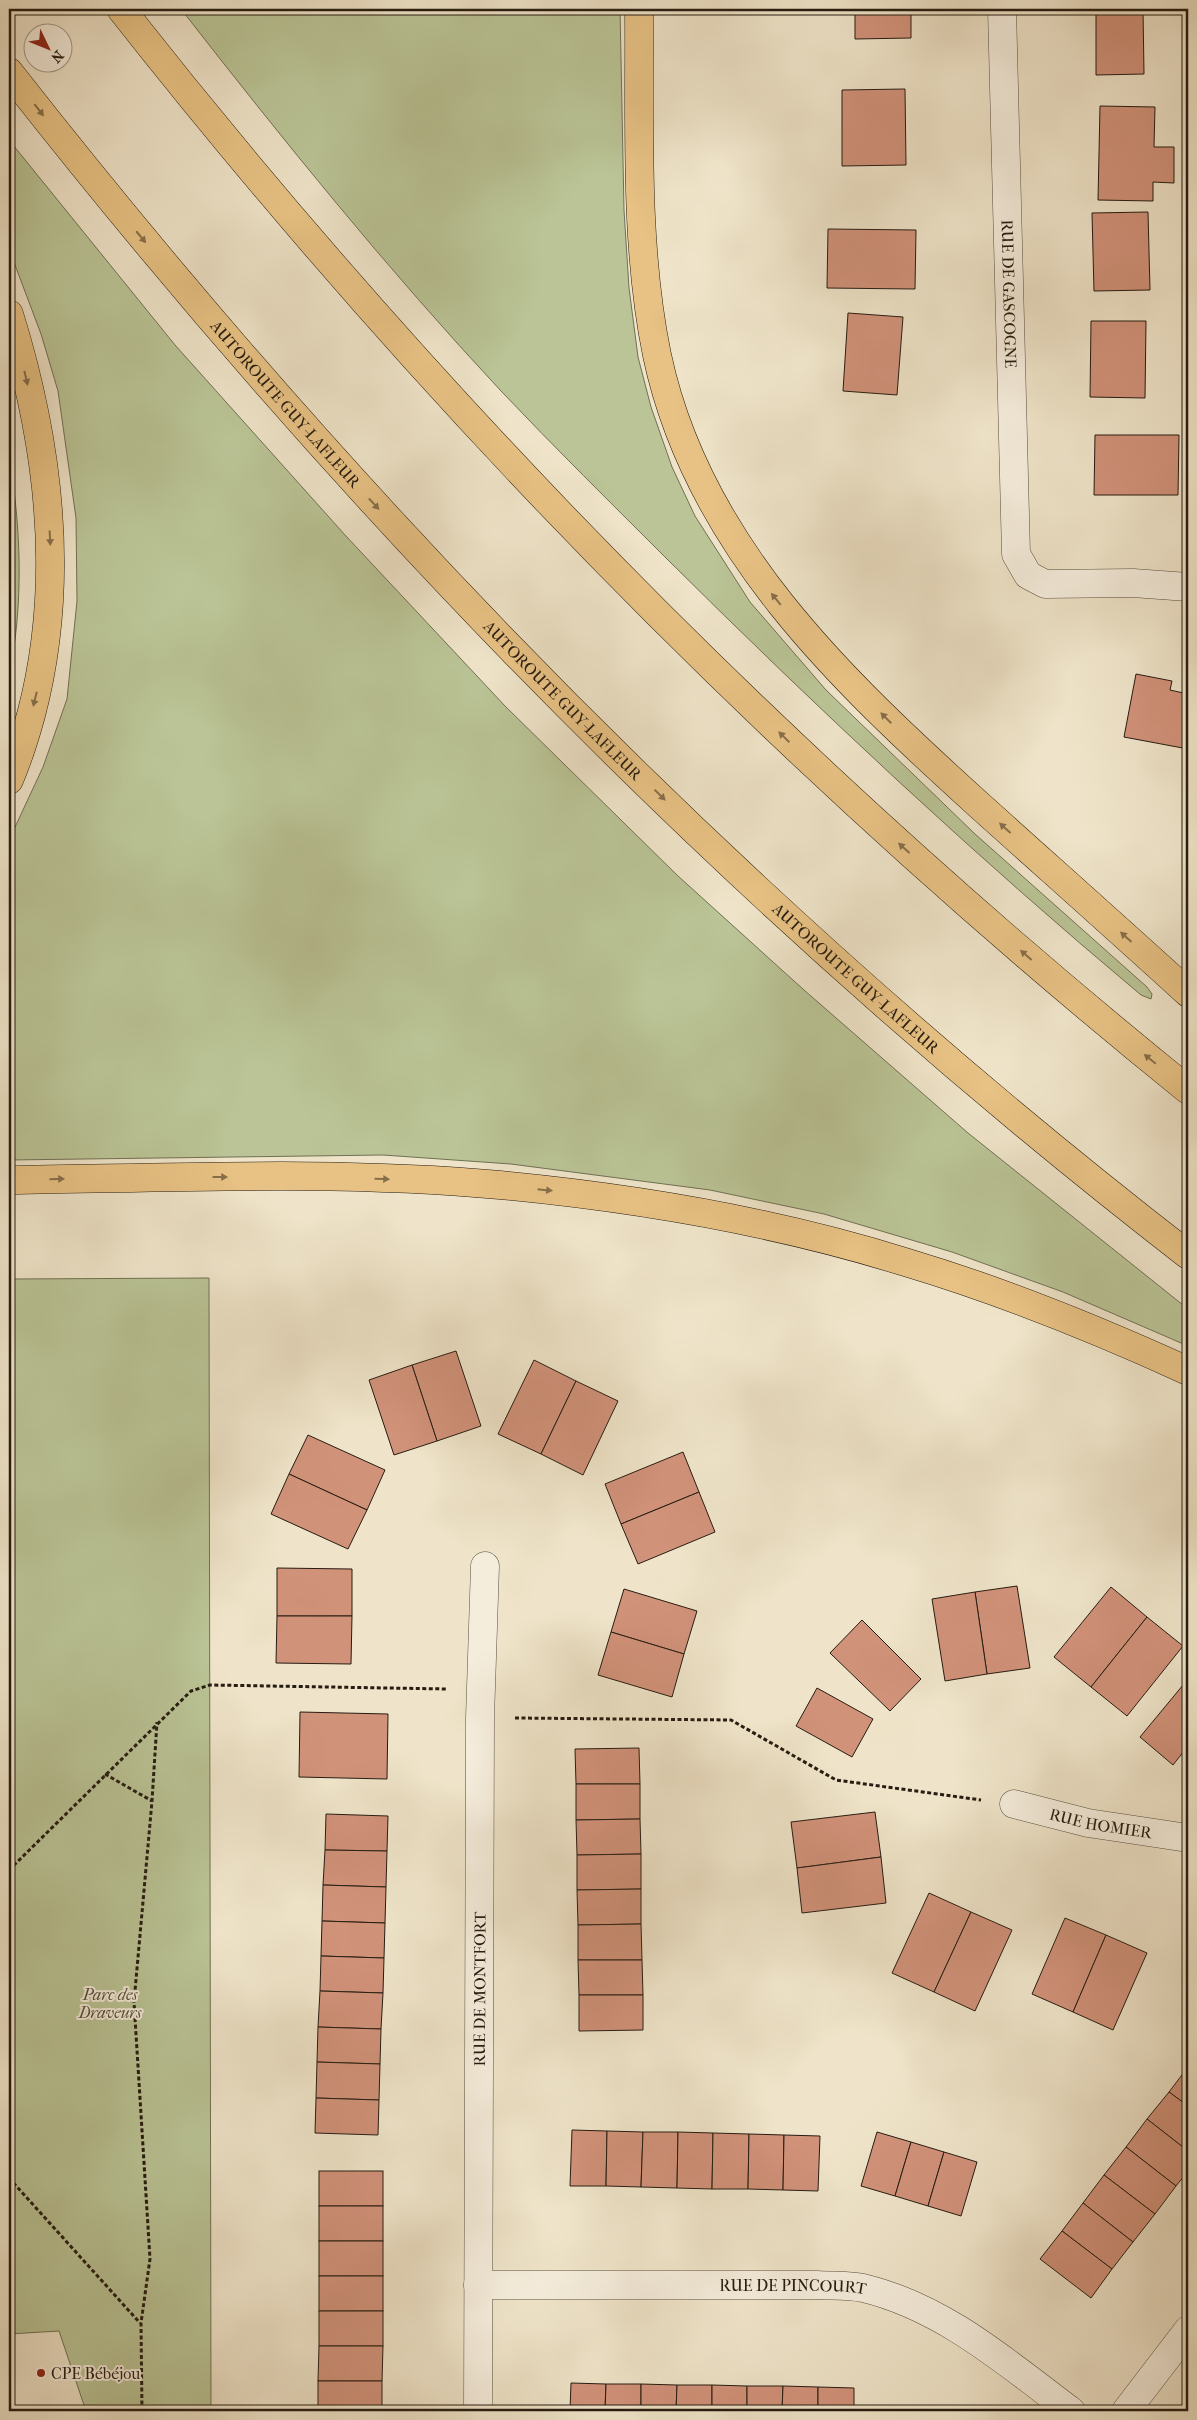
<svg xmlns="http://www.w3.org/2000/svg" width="1197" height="2420" font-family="'IM FELL French Canon',serif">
	<rect width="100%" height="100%" fill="#efe4c9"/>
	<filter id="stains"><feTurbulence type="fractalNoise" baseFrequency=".004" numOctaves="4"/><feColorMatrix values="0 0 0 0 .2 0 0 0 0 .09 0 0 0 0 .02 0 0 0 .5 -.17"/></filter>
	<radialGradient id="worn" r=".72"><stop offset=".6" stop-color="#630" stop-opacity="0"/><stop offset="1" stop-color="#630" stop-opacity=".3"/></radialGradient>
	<g fill="#bac496" stroke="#707054">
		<path d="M181,9H620L624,210L629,288L638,357L651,407L672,467L695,516L750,602L826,690L975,834L1147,987L1152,994L1151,999L1141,995C976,857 819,710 667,559C611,503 555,448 501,391C388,270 283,140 181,9Z"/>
		<polygon points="9,140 175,345 345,535 505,706 678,876 804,990 968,1133 1188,1309 1188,1346 1063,1292 952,1252 824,1214 710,1190 511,1164 383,1155 9,1160 9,840 43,767 67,699 77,601 76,518 58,391 41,334 9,249"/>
		<path d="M9,456C21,527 24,604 9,675Z"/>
		<polygon points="209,1278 211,2411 86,2411 59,2331 9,2334 9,1279"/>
	</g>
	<g fill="#d1927a" stroke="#261c11">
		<polygon points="855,9 911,9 911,38 855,39"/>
		<polygon points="1096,9 1143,9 1144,74 1096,75"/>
		<polygon points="905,89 906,165 842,166 842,90"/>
		<polygon points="1100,106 1155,107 1154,147 1174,147 1174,183 1153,182 1153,201 1098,200"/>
		<polygon points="1148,212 1150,290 1094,291 1092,213"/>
		<polygon points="828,229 916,230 915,289 827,288"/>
		<polygon points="848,313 903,317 897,395 843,391"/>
		<polygon points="1091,321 1146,321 1145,398 1090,397"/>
		<polygon points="1095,435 1179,435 1178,495 1094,495"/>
		<polygon points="1136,674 1172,681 1170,690 1188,694 1188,749 1124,737"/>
		<polygon points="456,1351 481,1426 437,1441 412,1365"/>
		<polygon points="534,1360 576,1381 541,1454 498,1434"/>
		<polygon points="412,1365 437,1441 394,1455 369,1380"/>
		<polygon points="576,1381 618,1401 583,1475 541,1454"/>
		<polygon points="308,1435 385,1470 367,1510 289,1474"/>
		<polygon points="683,1452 699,1492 621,1524 605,1484"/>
		<polygon points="289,1474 367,1510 348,1549 271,1514"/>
		<polygon points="699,1492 715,1532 638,1564 621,1524"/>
		<polygon points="277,1568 352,1569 352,1616 277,1616"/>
		<polygon points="1017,1586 1030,1668 987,1674 975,1592"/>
		<polygon points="1111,1587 1147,1617 1091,1687 1054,1657"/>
		<polygon points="624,1589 697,1611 684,1654 611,1632"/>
		<polygon points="975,1592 987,1674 945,1681 932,1599"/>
		<polygon points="277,1616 352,1616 351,1664 276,1663"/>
		<polygon points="1147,1617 1183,1646 1127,1716 1091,1687"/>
		<polygon points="862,1620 921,1679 890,1711 830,1653"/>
		<polygon points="611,1632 684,1654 672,1697 598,1675"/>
		<polygon points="1188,1679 1188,1746 1173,1765 1140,1737"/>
		<polygon points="817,1688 873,1719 852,1757 796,1726"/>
		<polygon points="300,1712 388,1714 387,1779 299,1777"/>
		<polygon points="639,1748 640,1784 576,1784 575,1749"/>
		<polygon points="576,1784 640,1784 640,1819 576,1820"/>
		<polygon points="875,1812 881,1857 797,1868 791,1822"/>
		<polygon points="326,1814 388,1816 387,1851 325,1850"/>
		<polygon points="640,1819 641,1854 577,1855 576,1820"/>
		<polygon points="325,1850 387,1851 386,1887 323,1885"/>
		<polygon points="641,1854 641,1889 577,1890 577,1855"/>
		<polygon points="881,1857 886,1903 802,1913 797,1868"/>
		<polygon points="323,1885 386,1887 385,1923 322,1921"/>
		<polygon points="641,1889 641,1924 578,1925 577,1890"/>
		<polygon points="929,1893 971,1912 934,1992 892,1973"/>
		<polygon points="971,1912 1012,1930 975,2011 934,1992"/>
		<polygon points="1065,1918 1106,1935 1073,2012 1032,1994"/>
		<polygon points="322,1921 385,1923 384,1958 321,1956"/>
		<polygon points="641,1924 642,1960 578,1960 578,1925"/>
		<polygon points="1106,1935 1147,1953 1113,2030 1073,2012"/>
		<polygon points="321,1956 384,1958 383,1993 320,1991"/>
		<polygon points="578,1960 642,1960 643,1995 579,1995"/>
		<polygon points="320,1991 383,1993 381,2029 318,2027"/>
		<polygon points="579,1995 643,1995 643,2030 579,2031"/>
		<polygon points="318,2027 381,2029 380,2064 317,2062"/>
		<polygon points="317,2062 380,2064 379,2100 316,2098"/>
		<polygon points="1188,2067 1188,2106 1169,2092"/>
		<polygon points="1169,2092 1188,2106 1188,2151 1147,2119"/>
		<polygon points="316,2098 379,2100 378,2135 315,2133"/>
		<polygon points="1147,2119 1188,2151 1188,2171 1176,2186 1126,2147"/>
		<polygon points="572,2130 607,2131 606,2186 570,2186"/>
		<polygon points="607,2131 643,2132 641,2187 606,2186"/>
		<polygon points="643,2132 678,2132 677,2188 641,2187"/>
		<polygon points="678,2132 713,2133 712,2189 677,2188"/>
		<polygon points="877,2132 911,2142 895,2196 861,2186"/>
		<polygon points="713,2133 749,2134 748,2189 712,2189"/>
		<polygon points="749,2134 784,2135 783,2190 748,2189"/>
		<polygon points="784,2135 820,2136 818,2191 783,2190"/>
		<polygon points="911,2142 944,2152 928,2206 895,2196"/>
		<polygon points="1126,2147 1176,2186 1155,2214 1104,2175"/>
		<polygon points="944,2152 977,2162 961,2216 928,2206"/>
		<rect x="319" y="2171" width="64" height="35"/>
		<polygon points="1104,2175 1155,2214 1133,2242 1083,2203"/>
		<polygon points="1083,2203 1133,2242 1112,2269 1062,2231"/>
		<rect x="319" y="2206" width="64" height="35"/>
		<polygon points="1062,2231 1112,2269 1091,2298 1040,2259"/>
		<rect x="319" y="2241" width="64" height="35"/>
		<rect x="319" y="2276" width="64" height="35"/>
		<rect x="319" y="2311" width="64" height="35"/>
		<polygon points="319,2346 383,2346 382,2381 318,2381"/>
		<rect x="318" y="2381" width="64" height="30"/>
		<polygon points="571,2383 606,2384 605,2411 570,2411"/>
		<polygon points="606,2384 641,2384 641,2411 605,2411"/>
		<polygon points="641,2384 677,2385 676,2411 641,2411"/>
		<polygon points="677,2385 712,2385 712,2411 676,2411"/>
		<polygon points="712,2385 747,2386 747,2411 712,2411"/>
		<polygon points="747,2386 783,2386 782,2411 747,2411"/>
		<polygon points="783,2386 818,2387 818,2411 782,2411"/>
		<polygon points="818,2387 854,2388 854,2411 818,2411"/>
	</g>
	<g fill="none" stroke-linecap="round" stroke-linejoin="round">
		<defs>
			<g id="minor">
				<path id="s1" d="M1002,9L1016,554L1028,575L1045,584L1133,583L1188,587"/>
				<path id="s2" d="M1014,1804L1088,1823L1188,1838"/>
				<path id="s3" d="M478,2285H817C832,2286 848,2285 863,2288C943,2307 1007,2363 1071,2411"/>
				<path id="s4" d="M478,2411L480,1718L485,1566"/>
				<polyline points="1126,2411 1188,2330"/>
			</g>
			<g id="highway">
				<path d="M121,9C435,408 793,771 1188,1090"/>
				<path d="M639,9C640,122 634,244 657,355C697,545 841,680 979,805C1049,868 1119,930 1188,993"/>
				<path id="s5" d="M9,72C353,511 746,913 1188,1255"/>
				<path d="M9,314C49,443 66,583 31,715C25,737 18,759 9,780"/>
				<path d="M9,1180C172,1178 337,1170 500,1185C637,1198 774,1221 905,1262C1002,1291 1096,1329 1188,1371"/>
			</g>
		</defs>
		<use href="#minor" stroke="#584e3f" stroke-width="29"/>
		<use href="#highway" stroke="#261c11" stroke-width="29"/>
		<g stroke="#261c11" stroke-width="3" stroke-dasharray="4 2.5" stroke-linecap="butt">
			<polyline points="515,1718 731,1720 836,1780 981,1800"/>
			<polyline points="105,1774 152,1801"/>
			<polyline points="9,1870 191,1691 210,1685 447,1689"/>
			<polyline points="9,2178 140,2323"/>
			<polyline points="142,2411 141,2323 150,2259 134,2002 152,1801 157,1722"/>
		</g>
		<use href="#minor" stroke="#f5eddc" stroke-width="28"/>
		<use href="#highway" stroke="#e8c284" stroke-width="28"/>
	</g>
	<defs><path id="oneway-solid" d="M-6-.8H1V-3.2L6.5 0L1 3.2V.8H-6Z" transform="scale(1.25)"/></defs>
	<g fill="#876f4a">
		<use href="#oneway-solid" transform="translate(39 110) rotate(52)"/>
		<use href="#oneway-solid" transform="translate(141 237) rotate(50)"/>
		<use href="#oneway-solid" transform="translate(26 378) rotate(77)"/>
		<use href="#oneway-solid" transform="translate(374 504) rotate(47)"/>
		<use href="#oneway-solid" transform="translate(50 538) rotate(87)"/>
		<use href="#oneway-solid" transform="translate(776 599) rotate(-129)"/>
		<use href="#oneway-solid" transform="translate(35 699) rotate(104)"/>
		<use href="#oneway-solid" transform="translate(886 718) rotate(-135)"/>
		<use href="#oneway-solid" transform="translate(784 737) rotate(-136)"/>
		<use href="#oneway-solid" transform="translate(660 795) rotate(44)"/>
		<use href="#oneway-solid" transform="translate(1005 828) rotate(-138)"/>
		<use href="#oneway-solid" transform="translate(904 848) rotate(-138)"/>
		<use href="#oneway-solid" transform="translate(1126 937) rotate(-138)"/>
		<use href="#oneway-solid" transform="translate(1026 955) rotate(-139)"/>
		<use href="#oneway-solid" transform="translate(1150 1059) rotate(-141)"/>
		<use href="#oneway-solid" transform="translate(220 1177)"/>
		<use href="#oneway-solid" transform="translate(57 1179) rotate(-1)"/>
		<use href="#oneway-solid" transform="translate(382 1179) rotate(2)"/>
		<use href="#oneway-solid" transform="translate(545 1190) rotate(6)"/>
	</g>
	<circle fill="#8f2418" stroke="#f5eddc" stroke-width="2" cx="41" cy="2373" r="5"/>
	<g text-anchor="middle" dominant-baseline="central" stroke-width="4" stroke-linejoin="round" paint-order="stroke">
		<g font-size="16" fill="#261c11" stroke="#f5eddc">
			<text stroke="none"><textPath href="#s1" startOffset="285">RUE DE GASCOGNE</textPath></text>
			<text stroke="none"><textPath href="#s5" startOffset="432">AUTOROUTE GUY-LAFLEUR</textPath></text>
			<text stroke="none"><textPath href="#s5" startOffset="838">AUTOROUTE GUY-LAFLEUR</textPath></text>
			<text stroke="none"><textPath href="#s5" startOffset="1242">AUTOROUTE GUY-LAFLEUR</textPath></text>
			<text stroke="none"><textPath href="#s2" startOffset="89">RUE HOMIER</textPath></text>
			<text stroke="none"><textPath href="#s4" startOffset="422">RUE DE MONTFORT</textPath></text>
			<text stroke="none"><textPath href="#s3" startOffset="315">RUE DE PINCOURT</textPath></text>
		</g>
		<g font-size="16" font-style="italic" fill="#524e39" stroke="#f5eddc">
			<text x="110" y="1994">Parc des<tspan x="110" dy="18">Draveurs</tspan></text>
		</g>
		<g font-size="16" fill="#261c11" stroke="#f5eddc" text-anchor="start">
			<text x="51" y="2373">CPE Bébéjou</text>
		</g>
	</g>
	<rect width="1197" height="2420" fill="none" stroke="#efe4c9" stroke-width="30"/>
	<rect x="10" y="10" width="1177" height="2400" fill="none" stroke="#261c11" stroke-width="2.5"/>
	<rect x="15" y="15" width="1167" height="2390" fill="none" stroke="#261c11"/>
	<g transform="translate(48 48) rotate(133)"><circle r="24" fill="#f5eddc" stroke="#a2998b"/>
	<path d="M0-4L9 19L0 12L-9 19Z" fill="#8f2418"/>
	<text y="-8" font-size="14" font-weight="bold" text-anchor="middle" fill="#261c11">N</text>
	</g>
	<rect width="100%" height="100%" filter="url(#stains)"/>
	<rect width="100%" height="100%" fill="url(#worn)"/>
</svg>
